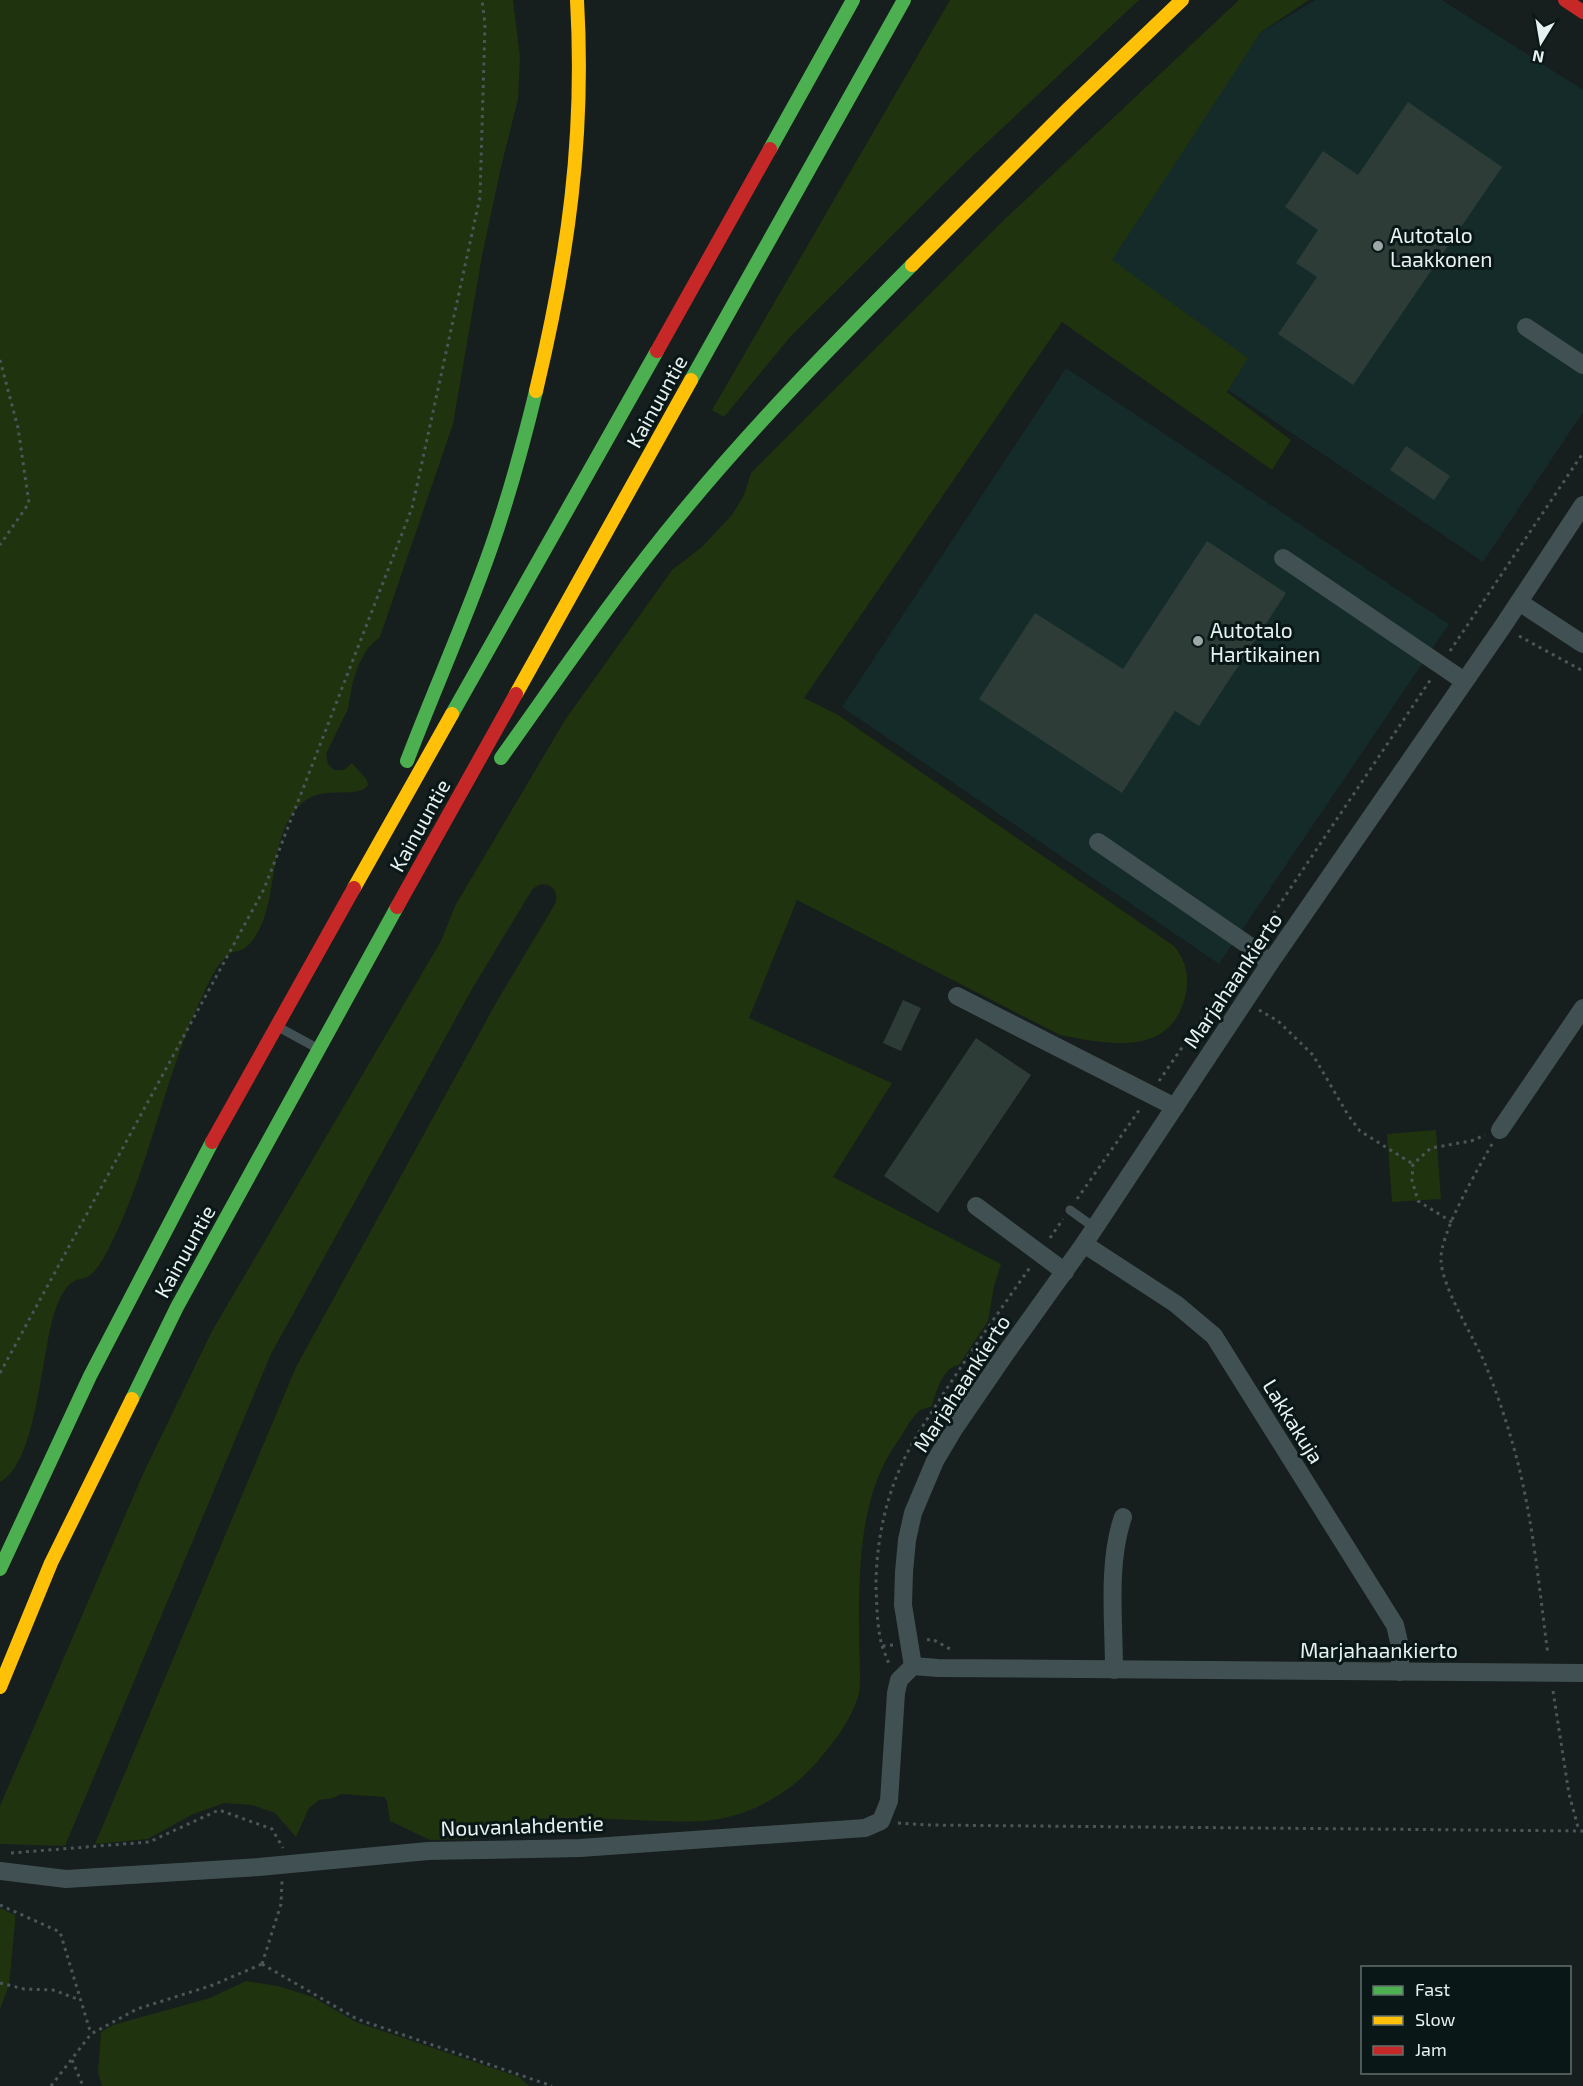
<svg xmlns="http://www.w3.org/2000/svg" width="1583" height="2086" font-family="'Exo 2',sans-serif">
	<rect width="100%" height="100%" fill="#161e1e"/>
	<g fill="#142b29">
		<polygon points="1316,0 1442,0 1583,90 1583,412 1483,562 1084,293 1261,32"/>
		<polygon points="1066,368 1449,624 1219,964 842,707"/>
	</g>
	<g fill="#1f330e">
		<path d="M0,0H513L520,57L518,99L501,167L482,256L453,424L380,637L368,648L359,664L353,681L348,709L326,754L328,764L334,770H344L352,763L367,780L368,786C351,801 321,781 297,808C269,841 278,891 260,928C256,936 251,945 243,949C237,952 232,951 227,956C215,967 208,984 201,999C164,1078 150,1167 110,1246C105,1256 99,1268 90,1275C86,1279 82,1278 77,1280C66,1283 60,1299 56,1308C41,1348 38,1463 0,1482Z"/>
		<polygon points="950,0 1139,0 964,164 790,337 724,417 712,410"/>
		<path d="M1239,0H1309L1261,32L1112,260L1248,358L1227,392L1291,440L1272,470L1062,322L804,698L838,715L1174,946C1186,960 1189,976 1186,993C1172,1059 1108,1044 1060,1035L797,900L749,1018L892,1083L833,1177L1001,1264L994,1286L988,1321L959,1365C943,1367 936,1392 932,1406C928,1408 922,1409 919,1411C911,1418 904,1432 898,1441C858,1496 859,1572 859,1638C859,1653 862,1684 858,1697C851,1720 833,1744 817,1762C790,1793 754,1814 713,1820C661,1828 498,1801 468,1839L430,1840L390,1821L387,1801L384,1797L341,1794L333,1798L319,1800L309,1808L296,1837L275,1813L252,1805L224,1803L191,1815L148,1839L95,1844L296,1367L496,1003L555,904C561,888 544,877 532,890L472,989L271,1354L65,1846L0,1844V1806L143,1474L212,1331L441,941L455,906L565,720L672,570L702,547L732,515L744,495L751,473L1005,219Z"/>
		<polygon points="1436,1130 1441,1199 1392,1202 1387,1134"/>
		<polygon points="0,1908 15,1915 15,1923 9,1985 0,2009"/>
		<polygon points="246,1981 278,1986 313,1997 356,2022 519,2077 529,2086 102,2086 98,2072 101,2032 113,2025 210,1998"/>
	</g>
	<g fill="#2d3c37">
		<polygon points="1408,102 1502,167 1353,385 1278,334 1317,277 1296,263 1318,230 1285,207 1323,151 1358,175"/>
		<polygon points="1406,446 1450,476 1434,500 1390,470"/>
		<polygon points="1207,541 1286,593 1199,726 1175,711 1122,793 979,699 1035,613 1123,669"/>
		<polygon points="903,1000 921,1008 901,1051 883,1043"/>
		<polygon points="976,1038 1031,1075 938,1213 884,1176"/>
	</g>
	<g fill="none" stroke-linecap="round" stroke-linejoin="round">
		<g stroke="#4b5659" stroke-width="3" stroke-dasharray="3 4.5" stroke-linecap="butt">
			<polyline points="0,360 18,428 29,503 0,545"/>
			<polyline points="1519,636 1583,671"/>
			<polyline points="1450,651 1583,453"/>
			<polyline points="1261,932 1431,679"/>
			<polyline points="1259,1010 1278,1021 1313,1055 1348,1115 1360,1131 1413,1164"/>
			<polyline points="1159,1081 1242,960"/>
			<path d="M1492,1144C1478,1169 1439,1234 1441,1261C1443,1290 1474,1337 1486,1366C1497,1393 1507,1423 1515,1452C1533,1518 1539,1587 1548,1655"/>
			<polyline points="1077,1199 1140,1109"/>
			<polyline points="1452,1222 1418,1201 1412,1180 1413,1164 1431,1148 1471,1141 1485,1135"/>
			<polyline points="1050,1238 1063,1219"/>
			<polyline points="0,1373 264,889 412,508 480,197 485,24 482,0"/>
			<polyline points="927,1640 932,1639 950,1649"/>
			<path d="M893,1645L882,1646C877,1627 877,1607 876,1587C876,1546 884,1504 901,1466C911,1443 926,1421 940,1399C969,1354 1000,1310 1031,1266"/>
			<polyline points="882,1646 889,1664"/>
			<polyline points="1553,1691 1569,1794 1579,1831"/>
			<polyline points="898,1823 926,1825 1583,1831"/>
			<polyline points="11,1853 149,1842 219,1810 272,1829 283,1848"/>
			<polyline points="0,1905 60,1932 91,2034"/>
			<polyline points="262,1964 281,1904 282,1881"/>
			<polyline points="262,1964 357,2019 552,2086"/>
			<polyline points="0,1983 24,1989 53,1990 80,2000"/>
			<polyline points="72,2060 83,2086"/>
			<polyline points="51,2086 91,2034 137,2009 213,1985 262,1964"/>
		</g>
		<g stroke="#415052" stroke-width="9">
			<polyline points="282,1029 315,1047"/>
			<polyline points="1070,1210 1095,1228"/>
		</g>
		<g stroke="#415052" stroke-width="18">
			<polyline points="1526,327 1583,365"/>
			<polyline points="1583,505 1503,626 1270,963 1084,1244 1006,1353 954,1429 935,1461 913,1513 907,1540 904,1572 903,1605 913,1666 938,1668 1583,1673"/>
			<polyline points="1283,558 1464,681"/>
			<polyline points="1519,602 1583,644"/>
			<polyline points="1098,842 1251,947 1270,963"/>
			<polyline points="957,996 1175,1107"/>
			<polyline points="1500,1130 1583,1008"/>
			<polyline points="976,1206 1065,1272"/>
			<polyline points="1084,1244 1176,1304 1214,1336 1395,1625 1400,1646 1400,1672"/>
			<path d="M1114,1670C1114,1621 1107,1563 1123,1517"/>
			<polyline points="0,1871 66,1879 259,1867 428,1851 580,1848 865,1828 881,1821 889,1801 896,1693 899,1680 913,1666"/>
		</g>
		<g stroke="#4caf50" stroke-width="14">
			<polyline points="770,149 853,0"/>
			<polyline points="691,380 904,0"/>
			<polyline points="452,714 657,351"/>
			<path d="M501,758C561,674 619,588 685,509C756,423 834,344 912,265"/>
			<path d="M407,761C431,698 458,637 481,575C504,515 521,453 536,391"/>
			<polyline points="132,1399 177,1307 397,907"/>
			<polyline points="0,1569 90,1376 212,1142"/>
		</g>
		<g stroke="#ffc107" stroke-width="14">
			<polyline points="912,265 1069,108 1182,0"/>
			<path d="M536,391C568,257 585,138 577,0"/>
			<polyline points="516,694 691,380"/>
			<polyline points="354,888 452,714"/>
			<polyline points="0,1687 51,1563 132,1399"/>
		</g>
		<g stroke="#c62828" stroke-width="14">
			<polyline points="1565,0 1583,12"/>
			<polyline points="657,351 770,149"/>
			<polyline points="397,907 516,694"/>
			<polyline points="212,1142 354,888"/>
		</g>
	</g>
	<g fill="#9ea7a7" stroke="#091817" stroke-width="2">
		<circle cx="1378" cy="246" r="6"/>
		<circle cx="1198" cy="641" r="6"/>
	</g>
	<g text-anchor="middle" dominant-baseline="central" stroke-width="6" stroke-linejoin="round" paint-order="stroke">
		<g font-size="21" fill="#e8f1f1" stroke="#091817" text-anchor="start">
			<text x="1390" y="234">Autotalo<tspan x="1390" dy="24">Laakkonen</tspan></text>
			<text x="1210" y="629">Autotalo<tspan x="1210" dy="24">Hartikainen</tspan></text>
		</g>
		<g font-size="21" fill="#e8f1f1" stroke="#091817">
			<text transform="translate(656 401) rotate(-61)">Kainuuntie</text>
			<text transform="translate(419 825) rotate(-61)">Kainuuntie</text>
			<text transform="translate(1232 980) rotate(-56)">Marjahaankierto</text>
			<text transform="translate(184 1251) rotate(-61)">Kainuuntie</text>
			<text transform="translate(961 1383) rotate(-57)">Marjahaankierto</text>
			<text transform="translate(1294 1421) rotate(58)">Lakkakuja</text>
			<text x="1379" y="1649">Marjahaankierto</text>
			<text transform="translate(522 1825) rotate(-2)">Nouvanlahdentie</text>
		</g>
	</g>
	<rect x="1361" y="1966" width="210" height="108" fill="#091817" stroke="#626f6e" stroke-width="1.5"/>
	<rect x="1373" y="1986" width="30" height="9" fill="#4caf50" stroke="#626f6e" stroke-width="1.5"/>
	<text x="1415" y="1996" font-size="18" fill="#e8f1f1">Fast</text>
	<rect x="1373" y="2016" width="30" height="9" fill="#ffc107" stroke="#626f6e" stroke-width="1.5"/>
	<text x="1415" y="2026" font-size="18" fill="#e8f1f1">Slow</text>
	<rect x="1373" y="2046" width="30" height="9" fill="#c62828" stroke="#626f6e" stroke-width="1.5"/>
	<text x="1415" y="2056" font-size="18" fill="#e8f1f1">Jam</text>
	<g transform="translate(1541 42) rotate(191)" stroke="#091817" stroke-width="4.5" paint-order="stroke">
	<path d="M0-4.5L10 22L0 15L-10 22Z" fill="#e8f1f1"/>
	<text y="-9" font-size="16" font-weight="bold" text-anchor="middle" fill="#e8f1f1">N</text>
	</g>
</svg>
